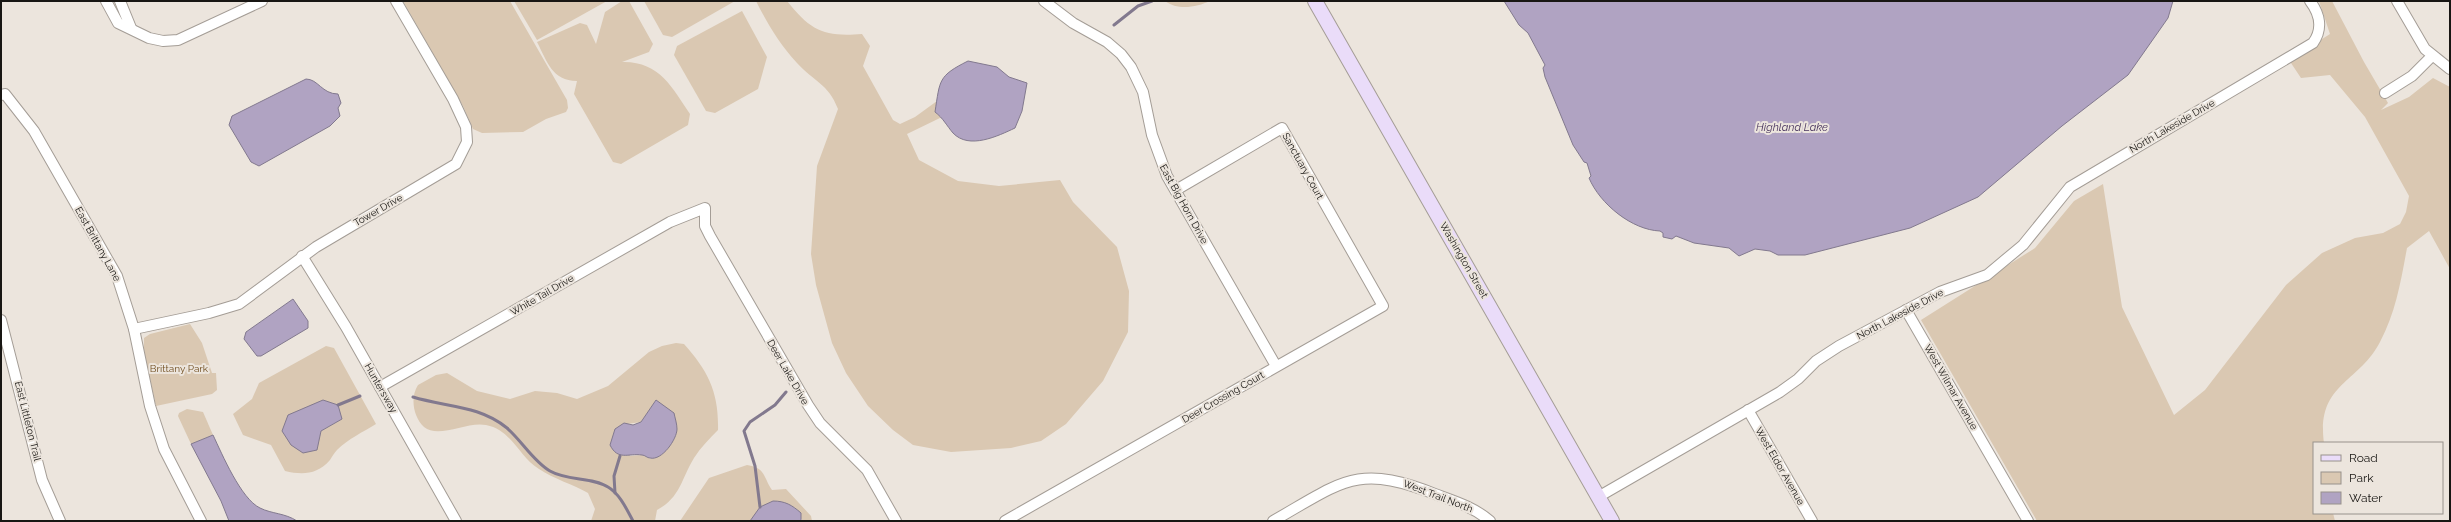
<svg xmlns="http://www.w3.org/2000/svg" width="2451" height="522" font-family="Raleway,sans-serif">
	<rect width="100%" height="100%" fill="#ece5dd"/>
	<g fill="#dac8b2" fill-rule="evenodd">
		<polygon points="403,1 510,1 567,100 568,108 566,112 546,119 523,132 482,133 473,129 463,106"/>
		<polygon points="514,1 607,1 537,40"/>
		<path d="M622,1H629L653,44L649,52L622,62C659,61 672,87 690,114L688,125L621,164L613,162L574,94L577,81C552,81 547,61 537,42L580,23L587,25L596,44L605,12Z"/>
		<polygon points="644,1 735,1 672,37 663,35"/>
		<path d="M756,1H787C811,31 824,37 862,34L870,46L863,66L893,120L900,124L915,117L937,101L935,112L942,117L907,134L919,160L958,181L999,186L1060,180L1073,202L1117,247L1129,291L1128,332L1103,381L1066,424L1041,441L1011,448L951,452L913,445L893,430L868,406L846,373L832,343L816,285L811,254L817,166L838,109C828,83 814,82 797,63C780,45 767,23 756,1Z"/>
		<path d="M1165,1H1210C1197,7 1178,11 1165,1Z"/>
		<path d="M2319,1H2332L2364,62L2388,103L2381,110L2409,97L2433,78L2450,87V269L2429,231L2407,248C2401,280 2396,312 2380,342C2358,384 2316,384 2324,443H2314V513H2333L2335,521H2037L1921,320L2035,248L2074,201L2103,184L2122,307L2174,415L2205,390L2286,285L2322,253L2355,238L2383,233L2400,224L2406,212L2409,196L2365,117L2330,75L2301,78L2289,60L2330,34Z"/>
		<polygon points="742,11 767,57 758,89 715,113 706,111 674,55 677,46"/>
		<polygon points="190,324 202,343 212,373 216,373 217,390 212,394 156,406 144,352 144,338 150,334"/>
		<path d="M676,343L684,344C708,371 719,392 718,430C710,438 701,447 694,458C681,479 681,497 657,510L655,521H591L595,509L588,493C572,484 554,479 539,469C519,457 512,430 486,425C467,421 439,439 424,427C413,417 410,397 418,385L436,375L447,373L477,391L510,399L535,391L557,393L577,399L608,386L649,352L662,346ZM656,400L675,436L651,459L642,455L630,456L627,424L641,422Z"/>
		<path d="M326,346L334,348L376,424C363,432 348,439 337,450C334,453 332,457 330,460C317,475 302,475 285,471L271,445L243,435L233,414L252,399L259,383ZM288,415L342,419L321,431L318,444Z"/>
		<polygon points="187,409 203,412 213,435 191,444 178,416 179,413"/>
		<path d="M747,465C766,468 763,477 772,490L786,489L811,516L812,521H801L802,519L759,511L750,521H680L709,478Z"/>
	</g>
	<g fill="#b0a3c2" stroke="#82798e">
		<path d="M1504,1H2173L2168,18L2128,75L2062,126L1978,197L1910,228L1805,255H1778L1770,251L1755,249L1739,256L1729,248L1694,243L1676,236L1672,239L1663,237V233L1660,231C1632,230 1600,204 1589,178L1591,176L1587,163L1584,162L1573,145L1545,77L1543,68L1545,65L1528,33L1519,25Z"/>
		<path d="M968,61L997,67L1009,77L1027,83L1022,111L1015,128C998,136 969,150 953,133C947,126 943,118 935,112C940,80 938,76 968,61Z"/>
		<path d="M306,79C318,79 322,94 338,94L341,103L338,108L340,116L330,126L259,166L251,162L229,125L232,116Z"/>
		<polygon points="293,299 308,321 308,328 261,356 257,356 244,339 246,332"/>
		<polygon points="323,400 338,405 342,419 321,431 317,450 303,453 291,445 282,431 288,415"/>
		<path d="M656,400L674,413C675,418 677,424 677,429C677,439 662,461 650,458C647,458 645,455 642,455C628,453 618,461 610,445L615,429L624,423L633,425L641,422Z"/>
		<path d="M213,435C222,454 241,499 260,508C272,514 285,513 297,521H229L221,501L191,444Z"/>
		<path d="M773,501C785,501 792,505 801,513V521H750L760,507Z"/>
	</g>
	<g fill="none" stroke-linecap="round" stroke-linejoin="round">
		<g stroke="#82798e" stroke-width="3">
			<polyline points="1114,25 1138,6 1152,1"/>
			<path d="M413,397C445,407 479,405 507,428C522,441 533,461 550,471C567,481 593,477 608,487C620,494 627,510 633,521"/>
			<polyline points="338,405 360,396"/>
			<polyline points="615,493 614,476 620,456"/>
			<polyline points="760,507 755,466 744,431 750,422 775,405 786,392"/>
		</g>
		<defs>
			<g id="minor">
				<polyline points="106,1 118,23 149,38 163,41 178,40 262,1"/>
				<polyline points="120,1 131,28"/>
				<polyline points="1044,1 1073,23 1107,42 1121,54 1131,67 1143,92 1152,135 1167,176 1276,366"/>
				<polyline points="2397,1 2425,49 2450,69"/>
				<polyline points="2385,93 2412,76 2432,56"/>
				<polyline points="1,95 5,94 34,131 117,276 134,329 150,406 164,449 201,521"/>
				<polyline points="302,256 346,327 456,521"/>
				<polyline points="1906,310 2028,521"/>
				<polyline points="1,320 42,480 60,521"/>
				<polyline points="134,329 209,313 239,304 316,247 456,164 467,142 466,127 453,99 396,1"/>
				<polyline points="380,387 670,222 705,208 705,226 710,236 808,405 820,423 867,470 896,521"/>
				<polyline points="1748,410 1812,521"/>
				<path d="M1598,497L1780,392L1798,379L1816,361L1839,346L1940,292L1987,275L2023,245L2070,187L2313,43C2323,29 2320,14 2310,1"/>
				<polyline points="1005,521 1383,306 1282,128 1176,190"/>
				<path d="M1273,521C1342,482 1356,463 1435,494C1454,501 1474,507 1490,521"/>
			</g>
			<polyline id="secondary" points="1315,1 1612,521"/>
		</defs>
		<use href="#minor" stroke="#a49d96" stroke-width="12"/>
		<use href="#secondary" stroke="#a49d96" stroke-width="16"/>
		<use href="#minor" stroke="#fff" stroke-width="10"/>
		<use href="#secondary" stroke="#eadcf9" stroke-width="14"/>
	</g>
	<g text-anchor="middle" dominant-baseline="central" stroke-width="4" stroke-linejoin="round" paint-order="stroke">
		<g font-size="10" fill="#181613" stroke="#ece5dd">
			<text transform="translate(2172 126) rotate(-30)">North Lakeside Drive</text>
			<text transform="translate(1303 166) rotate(61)">Sanctuary Court</text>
			<text transform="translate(1184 204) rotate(61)">East Big Horn Drive</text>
			<text transform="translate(378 210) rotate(-30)">Tower Drive</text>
			<text transform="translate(98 244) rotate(61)">East Brittany Lane</text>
			<text transform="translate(1464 260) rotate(60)">Washington Street</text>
			<text transform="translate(542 295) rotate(-30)">White Tail Drive</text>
			<text transform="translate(1900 314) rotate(-28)">North Lakeside Drive</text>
			<text transform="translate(788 372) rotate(60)">Deer Lake Drive</text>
			<text transform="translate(1951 387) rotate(60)">West Wilmar Avenue</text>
			<text transform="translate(381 388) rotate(60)">Huntersway</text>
			<text transform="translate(1223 397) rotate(-30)">Deer Crossing Court</text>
			<text transform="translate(28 421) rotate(76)">East Littleton Trail</text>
			<text transform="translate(1780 466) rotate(60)">West Eldor Avenue</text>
			<text transform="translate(1438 496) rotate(21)">West Trail North</text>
		</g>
		<g font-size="10" fill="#704e20" stroke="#ece5dd">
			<text x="179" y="368">Brittany Park</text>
		</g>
		<g font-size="11" font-style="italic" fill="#46315c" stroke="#ece5dd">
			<text x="1792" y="127">Highland Lake</text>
		</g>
	</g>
	<rect width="2451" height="522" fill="none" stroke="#181613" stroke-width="4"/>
	<rect x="2313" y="442" width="130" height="72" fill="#ece5dd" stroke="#97928c"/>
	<rect x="2321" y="455" width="20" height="6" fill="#eadcf9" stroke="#97928c"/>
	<text x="2349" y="462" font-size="12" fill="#181613">Road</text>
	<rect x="2321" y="472" width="20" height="12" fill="#dac8b2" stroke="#97928c"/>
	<text x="2349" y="482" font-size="12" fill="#181613">Park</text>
	<rect x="2321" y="492" width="20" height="12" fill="#b0a3c2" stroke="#97928c"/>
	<text x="2349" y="502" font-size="12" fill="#181613">Water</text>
</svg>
